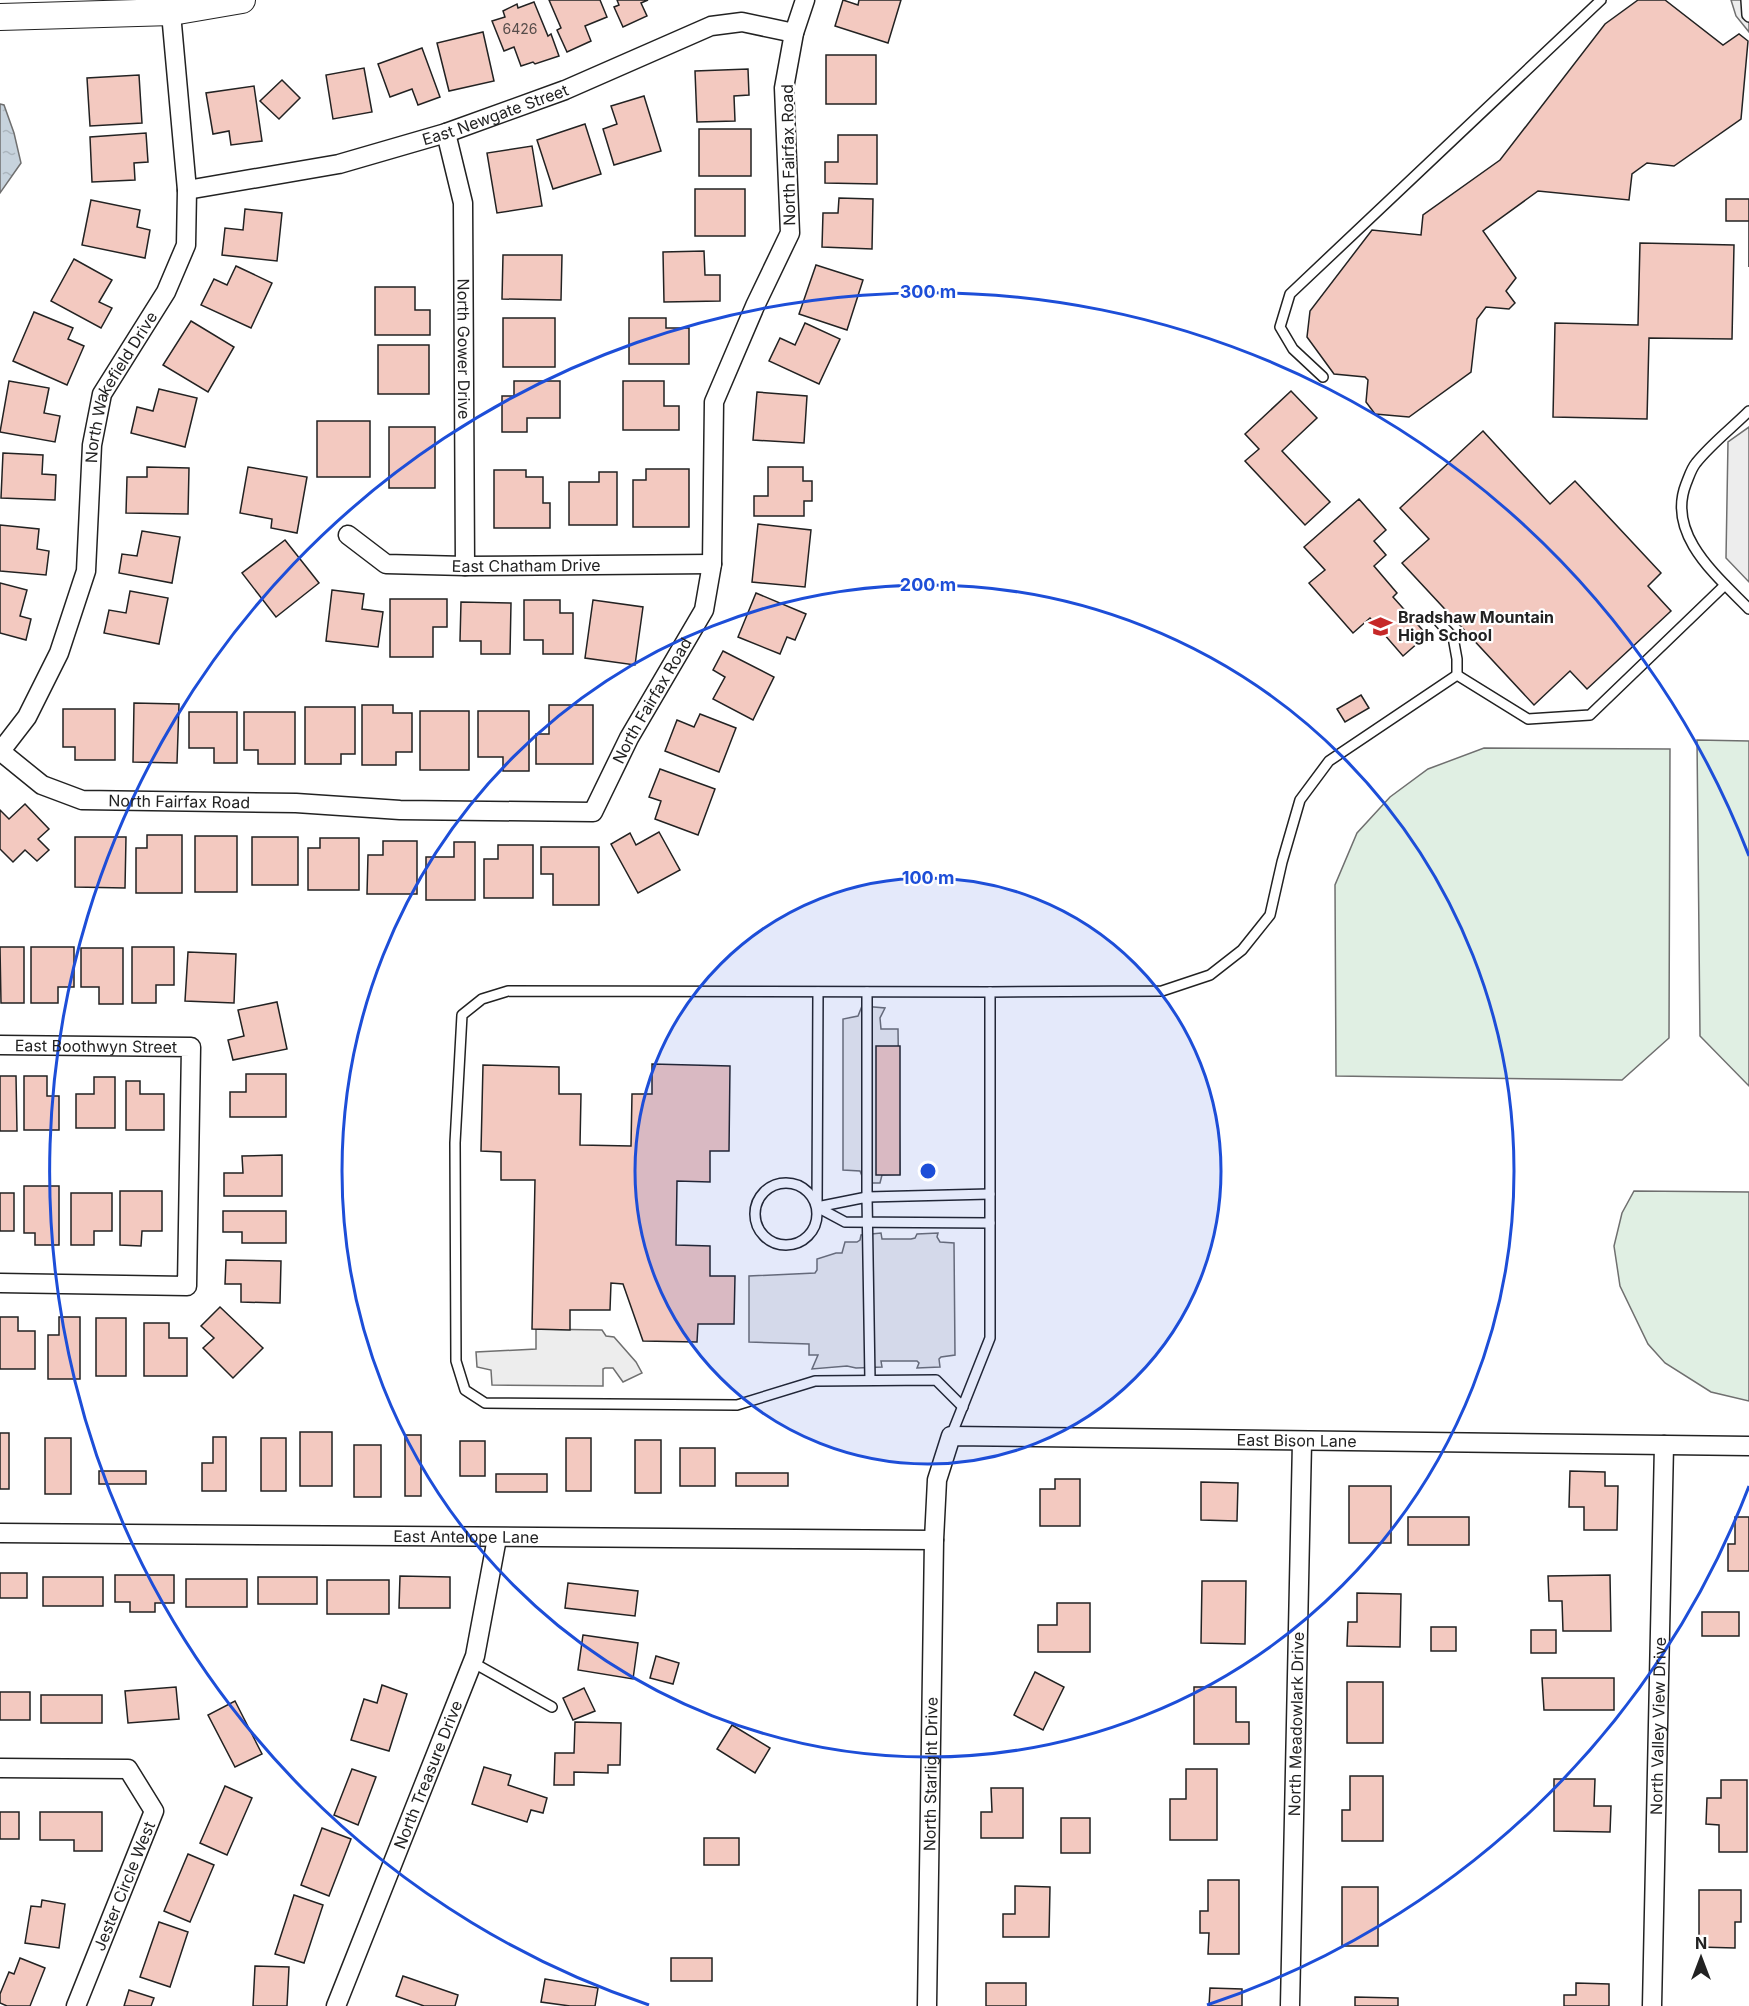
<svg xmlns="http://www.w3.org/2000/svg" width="1749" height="2006" font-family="Inter,sans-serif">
	<defs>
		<pattern id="water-ripples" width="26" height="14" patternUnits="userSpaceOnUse" patternTransform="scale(1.5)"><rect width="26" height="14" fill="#c7d3dd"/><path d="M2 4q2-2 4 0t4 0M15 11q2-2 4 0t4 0" fill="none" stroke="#abb5bd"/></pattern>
	</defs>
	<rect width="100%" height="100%" fill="#fff"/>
	<g fill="#e0efe3" stroke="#6f6f6f" stroke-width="1.5">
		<polygon points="1697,740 1749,741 1749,1086 1700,1036"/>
		<polygon points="1484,748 1670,749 1669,1038 1622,1080 1336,1076 1335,885 1357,833 1390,797 1428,769"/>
		<polygon points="1634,1191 1749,1192 1749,1401 1711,1392 1665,1363 1648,1344 1620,1286 1614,1246 1622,1213"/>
	</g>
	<g fill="#ededed" stroke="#6f6f6f" stroke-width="1.5">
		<polygon points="1731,0 1749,0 1749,32 1736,16"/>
		<polygon points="1749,427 1749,582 1726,558 1728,442"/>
		<polygon points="862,1006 885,1008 880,1018 881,1029 898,1029 900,1174 882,1175 880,1183 862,1183 862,1176 860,1171 843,1170 843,1019 858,1016"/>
		<polygon points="881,1233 882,1239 911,1239 915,1238 917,1234 938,1233 937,1237 940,1242 954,1243 955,1355 941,1357 939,1359 940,1367 917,1368 919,1363 917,1361 881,1361 882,1367 856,1368 847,1366 812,1369 818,1355 809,1355 809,1344 749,1342 749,1276 815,1273 817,1270 817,1259 836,1253 842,1253 845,1242 857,1242 860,1240 861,1235"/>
		<polygon points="536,1329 602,1330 606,1336 614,1337 636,1362 642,1373 623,1382 613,1368 605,1368 603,1369 603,1386 492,1385 491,1370 477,1367 476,1352 536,1349"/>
	</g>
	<polygon fill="url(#water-ripples)" stroke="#6f6f6f" stroke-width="1.5" points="0,104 4,105 14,133 21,163 0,193"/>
	<g fill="#f3c9c0" stroke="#222" stroke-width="1.5">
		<polygon points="549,0 600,0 607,17 585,26 591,41 567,52 557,30 561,28"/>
		<polygon points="617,0 648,0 641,3 647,16 623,27 614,7 619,5"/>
		<polygon points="843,0 858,5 859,0 901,0 888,43 835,26"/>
		<polygon points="1638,0 1665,0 1723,45 1739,34 1748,41 1741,119 1674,166 1647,163 1632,174 1629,200 1538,191 1483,231 1516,278 1506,291 1515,303 1509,309 1486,307 1477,319 1471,372 1409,417 1375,414 1366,402 1368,380 1365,377 1334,374 1307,337 1310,311 1372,230 1421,235 1423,215 1500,160 1605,24"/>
		<polygon points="534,2 548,36 551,34 559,56 535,64 533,62 521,66 514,47 504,51 492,21 505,17 503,11 517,4 518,8"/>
		<polygon points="483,32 494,81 449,91 437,43"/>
		<polygon points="422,48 440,97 418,105 412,89 390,97 378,64"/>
		<rect x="826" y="55" width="50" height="49"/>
		<polygon points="364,68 372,112 333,119 326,75"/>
		<polygon points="748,69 749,95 734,96 735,121 697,122 695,71"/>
		<polygon points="139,75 142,123 90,126 87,78"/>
		<polygon points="282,80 300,98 279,119 260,101"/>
		<polygon points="254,86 262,141 231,145 229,131 213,134 206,93"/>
		<polygon points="644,96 661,151 614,165 603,129 617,124 611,106"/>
		<polygon points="585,124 601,174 553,189 537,140"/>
		<rect x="699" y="129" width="52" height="47"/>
		<polygon points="146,133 148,162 134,163 135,180 92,182 90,137"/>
		<polygon points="838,135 877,135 877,184 825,183 825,162 838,162"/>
		<polygon points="532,146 542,206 497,213 487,153"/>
		<rect x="695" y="189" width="50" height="47"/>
		<polygon points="839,198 873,199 872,249 822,247 823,213 838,213"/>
		<polygon points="1726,199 1749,199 1749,267 1749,221 1726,221"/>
		<polygon points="91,200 140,210 137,227 150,230 145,258 82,245"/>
		<polygon points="245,209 282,213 277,261 222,255 225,228 243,230"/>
		<polygon points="1640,243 1734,245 1732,339 1649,338 1647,419 1553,417 1555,323 1638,325"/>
		<polygon points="704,251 705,275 720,275 720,301 664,302 663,252"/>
		<polygon points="503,255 562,255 561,300 502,299"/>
		<polygon points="74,259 112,280 99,302 112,308 101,328 51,301"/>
		<polygon points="816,265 863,280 847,330 799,314"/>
		<polygon points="236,266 272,283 251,328 201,305 214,279 227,285"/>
		<polygon points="375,287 415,287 415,310 430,310 430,335 375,335"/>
		<polygon points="34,312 73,328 68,339 84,346 67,385 13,361"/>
		<rect x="503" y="318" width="52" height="49"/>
		<polygon points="629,318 666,318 666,328 689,328 689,364 629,364"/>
		<polygon points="191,321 234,347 208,392 163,365"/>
		<polygon points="805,323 840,339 819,384 769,361 780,338 795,345"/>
		<rect x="378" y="345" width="51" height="49"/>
		<polygon points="9,381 49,388 44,413 60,416 55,442 0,432"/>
		<polygon points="514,381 560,381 560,418 527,418 527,432 502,432 502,396 514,396"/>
		<polygon points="623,381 664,381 664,406 679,406 679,430 623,430"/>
		<polygon points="159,389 197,398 185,447 131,433 137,407 153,411"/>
		<polygon points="1291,391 1317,418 1282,451 1330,502 1305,525 1245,461 1259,449 1245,434"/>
		<polygon points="757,392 807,396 804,443 753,440"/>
		<rect x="317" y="421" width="53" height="56"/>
		<rect x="389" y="427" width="46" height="61"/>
		<polygon points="1483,431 1550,504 1575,481 1661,573 1648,586 1671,611 1587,689 1570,671 1534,705 1402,563 1429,539 1400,508"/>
		<polygon points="3,453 43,455 42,474 56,475 55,500 1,498"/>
		<polygon points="147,467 189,468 188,514 126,513 127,477 147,477"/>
		<polygon points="248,467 307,477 297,533 271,528 272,519 240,513"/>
		<polygon points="768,467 803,467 803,481 812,481 812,501 804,501 804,516 754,516 754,496 768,496"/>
		<polygon points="646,469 689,469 689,527 633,527 633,480 646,480"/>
		<polygon points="494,470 526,470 526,477 543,477 543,503 550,503 550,528 494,528"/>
		<polygon points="599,472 617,472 617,525 569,525 569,482 599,482"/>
		<polygon points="1359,499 1386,530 1374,541 1386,555 1374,566 1397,593 1393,597 1427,635 1403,656 1370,618 1353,633 1309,583 1325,570 1304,547"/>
		<polygon points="758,524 811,530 805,587 752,582"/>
		<polygon points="0,525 39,529 37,549 49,551 46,575 0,571"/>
		<polygon points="142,531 180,537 172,583 119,573 122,554 137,556"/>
		<polygon points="285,540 319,583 276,617 242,573"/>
		<polygon points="0,583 27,590 20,616 31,619 26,640 0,633"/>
		<polygon points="332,590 364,594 362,609 383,612 378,647 326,641"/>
		<polygon points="130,591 168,598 159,644 104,633 109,610 126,613"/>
		<polygon points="756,593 806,614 795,640 787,637 780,654 738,637"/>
		<polygon points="390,599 447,599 447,627 433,627 433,657 390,657"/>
		<polygon points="524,600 560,600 560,613 573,613 573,654 543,654 543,640 524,640"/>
		<polygon points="593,600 643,607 635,665 585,658"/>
		<polygon points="461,602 511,603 510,654 481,654 481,641 460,641"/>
		<polygon points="723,651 774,677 753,720 713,699 725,677 713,670"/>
		<polygon points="1361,695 1369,708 1345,722 1337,709"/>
		<polygon points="134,703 179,704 177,763 133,762"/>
		<polygon points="362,705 393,705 393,713 412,713 412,752 396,752 396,765 362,765"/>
		<polygon points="549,705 593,705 593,764 536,764 536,734 549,734"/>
		<polygon points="305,707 355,707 355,754 341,754 341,764 305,764"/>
		<polygon points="63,709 115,709 115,760 75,760 75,747 63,747"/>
		<rect x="420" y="711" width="49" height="59"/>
		<polygon points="478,711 529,711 529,771 503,771 503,757 478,757"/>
		<polygon points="189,712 237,712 237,763 214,763 214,748 189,748"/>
		<polygon points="244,712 295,712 295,764 258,764 258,750 244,750"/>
		<polygon points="700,714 736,728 719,772 665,751 677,720 694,727"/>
		<polygon points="660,769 715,789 698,835 655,819 661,801 649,797"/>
		<polygon points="25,804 49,829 38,839 49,850 37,861 25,850 13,862 0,849 0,810 9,819"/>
		<polygon points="659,832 680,870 638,893 611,844 630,833 636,845"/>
		<polygon points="147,835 182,835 182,893 136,893 136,848 147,848"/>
		<rect x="195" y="836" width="42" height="56"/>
		<polygon points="75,837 126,837 125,888 75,887"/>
		<rect x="252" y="837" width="46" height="48"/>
		<polygon points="320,838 359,838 359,890 308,890 308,848 320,848"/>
		<polygon points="383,841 417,841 417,894 367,894 368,855 383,855"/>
		<polygon points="454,842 475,842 475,900 426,900 426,857 454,857"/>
		<polygon points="498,845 533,845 533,898 484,898 484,859 498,859"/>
		<polygon points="541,847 599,847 599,905 553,905 553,874 541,874"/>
		<polygon points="0,947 24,947 24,1003 1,1003"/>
		<polygon points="31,947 74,947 74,987 58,987 58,1003 31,1003"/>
		<polygon points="132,947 174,947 174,985 156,985 156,1003 132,1003"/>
		<polygon points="81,948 123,948 123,1004 99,1004 99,987 81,987"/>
		<polygon points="188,952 236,954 234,1003 185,1001"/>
		<polygon points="277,1002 287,1049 233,1060 228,1040 244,1036 238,1010"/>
		<rect x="876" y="1046" width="24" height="129"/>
		<polygon points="652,1064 730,1066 729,1151 710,1151 710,1182 677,1181 676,1245 710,1246 710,1276 735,1276 734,1324 698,1324 697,1342 643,1341 623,1284 611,1283 610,1310 570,1310 570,1330 532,1329 535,1180 501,1180 501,1152 481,1151 483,1065 559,1067 559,1094 581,1094 580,1145 631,1146 632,1094 652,1094"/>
		<polygon points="246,1074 286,1074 286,1117 230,1117 230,1092 246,1092"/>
		<polygon points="0,1076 16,1076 17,1131 0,1131"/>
		<polygon points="24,1076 47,1076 47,1096 59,1096 59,1130 24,1130"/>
		<polygon points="94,1077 115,1077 115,1128 76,1128 76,1094 94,1094"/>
		<polygon points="126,1081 140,1081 140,1094 164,1094 164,1130 126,1130"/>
		<polygon points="282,1155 282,1196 224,1196 224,1173 243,1173 242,1156"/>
		<polygon points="24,1186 59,1186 59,1245 35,1245 35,1233 24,1233"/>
		<polygon points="120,1191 162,1191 162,1231 142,1231 141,1246 120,1245"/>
		<rect x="0" y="1193" width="14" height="38"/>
		<polygon points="71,1193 112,1193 112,1231 94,1231 94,1245 71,1245"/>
		<polygon points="223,1211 286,1211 286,1243 242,1243 242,1232 223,1232"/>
		<polygon points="226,1260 281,1261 280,1303 241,1302 241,1284 225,1284"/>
		<polygon points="220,1307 263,1348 233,1378 203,1348 214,1338 201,1326"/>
		<polygon points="0,1317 18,1317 18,1331 35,1331 35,1369 0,1369"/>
		<polygon points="59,1317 80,1317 80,1379 48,1379 48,1335 59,1335"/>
		<rect x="96" y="1318" width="30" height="58"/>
		<polygon points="144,1323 169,1323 169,1338 187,1338 187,1376 144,1376"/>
		<rect x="300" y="1432" width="32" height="54"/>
		<rect x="0" y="1433" width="9" height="56"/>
		<rect x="405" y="1435" width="16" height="61"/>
		<polygon points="213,1437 226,1437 226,1491 202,1491 202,1463 213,1463"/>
		<rect x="45" y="1438" width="26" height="56"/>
		<rect x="261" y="1438" width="25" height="53"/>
		<rect x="566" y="1438" width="25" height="53"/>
		<rect x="635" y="1440" width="26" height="53"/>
		<rect x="460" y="1441" width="25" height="35"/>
		<rect x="354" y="1445" width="27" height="52"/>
		<rect x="680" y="1448" width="35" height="38"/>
		<rect x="99" y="1471" width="47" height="13"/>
		<polygon points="1570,1471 1605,1472 1605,1486 1618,1486 1617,1530 1584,1530 1584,1507 1569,1507"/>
		<rect x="736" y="1473" width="52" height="13"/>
		<rect x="496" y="1474" width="51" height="18"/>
		<polygon points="1055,1479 1080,1479 1080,1526 1040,1526 1040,1489 1055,1489"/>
		<polygon points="1201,1482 1238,1483 1237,1521 1201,1520"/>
		<rect x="1349" y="1486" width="42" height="57"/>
		<rect x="1408" y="1517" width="61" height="28"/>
		<polygon points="1735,1517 1749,1517 1749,1571 1728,1571 1728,1544 1735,1544"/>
		<rect x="0" y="1573" width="27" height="25"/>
		<polygon points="115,1575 174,1575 174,1603 155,1603 155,1612 130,1612 130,1602 115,1602"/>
		<polygon points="1610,1575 1611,1631 1563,1631 1562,1601 1549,1601 1548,1576"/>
		<polygon points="400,1576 450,1577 450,1608 399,1608"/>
		<rect x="43" y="1577" width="60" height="29"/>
		<rect x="258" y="1577" width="59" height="27"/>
		<rect x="186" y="1579" width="61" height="28"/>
		<rect x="327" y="1580" width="62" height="34"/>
		<polygon points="1202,1581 1246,1581 1245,1644 1201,1643"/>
		<polygon points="568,1583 638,1591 635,1616 565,1608"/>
		<polygon points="1357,1593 1401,1594 1400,1647 1347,1646 1348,1622 1357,1622"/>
		<polygon points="1057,1603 1090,1603 1090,1652 1038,1652 1038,1625 1057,1625"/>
		<rect x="1702" y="1612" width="37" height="24"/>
		<rect x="1431" y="1627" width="25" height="24"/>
		<rect x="1531" y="1630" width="25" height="23"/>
		<polygon points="583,1635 638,1643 633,1679 578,1670"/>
		<polygon points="656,1656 679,1663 673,1684 650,1678"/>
		<polygon points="1035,1672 1064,1687 1043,1730 1014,1715"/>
		<polygon points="1542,1678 1614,1678 1614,1710 1544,1710"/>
		<rect x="1347" y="1682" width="36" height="61"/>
		<polygon points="382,1685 407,1694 389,1751 351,1740 364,1699 377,1703"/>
		<polygon points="176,1687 179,1719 128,1723 125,1691"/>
		<polygon points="1194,1687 1236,1687 1236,1722 1249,1722 1249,1744 1194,1744"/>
		<polygon points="584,1688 595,1711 573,1720 563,1698"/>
		<rect x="0" y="1692" width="30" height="28"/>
		<rect x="41" y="1695" width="61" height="28"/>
		<polygon points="235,1701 262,1754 235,1767 208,1715"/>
		<polygon points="575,1722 621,1723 620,1765 608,1765 608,1773 574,1772 574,1785 554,1785 555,1753 574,1753"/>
		<polygon points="732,1725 770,1748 755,1773 717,1749"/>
		<polygon points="484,1767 511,1775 508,1785 547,1798 543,1813 531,1810 527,1822 472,1804"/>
		<polygon points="352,1769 376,1777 358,1825 334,1815"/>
		<polygon points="1186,1769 1217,1769 1217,1840 1170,1840 1170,1799 1186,1799"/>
		<polygon points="1350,1776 1383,1776 1383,1841 1342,1841 1342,1810 1350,1810"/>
		<polygon points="1554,1779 1595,1779 1594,1806 1611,1806 1610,1832 1554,1831"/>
		<polygon points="1721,1780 1747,1780 1747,1852 1719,1852 1719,1825 1706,1824 1707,1798 1721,1798"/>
		<polygon points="225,1786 252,1798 227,1855 200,1843"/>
		<polygon points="991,1788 1023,1788 1023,1838 981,1838 981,1812 992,1812"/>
		<rect x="0" y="1812" width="19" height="27"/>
		<polygon points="40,1812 102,1812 102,1851 74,1851 74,1840 40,1840"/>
		<rect x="1061" y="1818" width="29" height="35"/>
		<polygon points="322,1828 351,1839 329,1896 301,1885"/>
		<rect x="704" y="1838" width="35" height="27"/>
		<polygon points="188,1854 214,1865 190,1922 164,1911"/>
		<polygon points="1208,1880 1239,1880 1239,1954 1208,1954 1209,1933 1200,1933 1200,1911 1208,1911"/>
		<polygon points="1015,1886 1050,1887 1049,1937 1003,1937 1003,1914 1015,1914"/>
		<rect x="1342" y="1887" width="36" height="59"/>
		<polygon points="1699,1890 1741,1890 1741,1922 1735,1922 1735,1948 1699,1947"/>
		<polygon points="294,1895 323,1905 304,1963 275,1954"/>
		<polygon points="42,1900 65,1904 59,1948 25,1943 31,1906 41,1907"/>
		<polygon points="159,1922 188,1932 170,1987 140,1977"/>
		<polygon points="20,1958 45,1968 30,2006 7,2006 0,2003 0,1994 9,1972 14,1974"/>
		<rect x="671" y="1958" width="41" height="23"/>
		<polygon points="255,1966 289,1967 287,2006 253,2006"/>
		<polygon points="403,1976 458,1995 455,2006 424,2006 396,1996"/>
		<polygon points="545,1979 598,1988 595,2006 570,2006 541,2002"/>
		<rect x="986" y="1983" width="40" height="23"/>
		<polygon points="1576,1983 1609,1984 1609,2006 1564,2006 1564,1995 1576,1995"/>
		<polygon points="1210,1988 1242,1989 1242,2006 1209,2006"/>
		<polygon points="129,1990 154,1998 151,2006 124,2006"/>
		<polygon points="1355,1997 1398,1998 1398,2006 1355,2006"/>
	</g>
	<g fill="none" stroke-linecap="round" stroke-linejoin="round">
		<defs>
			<g id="lane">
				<polyline points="1746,0 1747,15 1749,17"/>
				<polyline points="1323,377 1293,349 1280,327 1290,294 1601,0"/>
				<path d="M1749,411C1732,428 1711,444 1696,463C1691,469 1689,477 1686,484C1666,535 1718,577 1749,609"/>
				<polyline points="1439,622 1453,637 1457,659 1457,675"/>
				<polyline points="818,992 817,1207 845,1222 990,1223"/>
				<polyline points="867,992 867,1197 990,1194"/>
				<circle cx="786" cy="1214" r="31"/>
				<polyline points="817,1207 867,1197 870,1380"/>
				<polyline points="963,1407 936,1380 815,1381 737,1405 485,1403 465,1390 456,1361 455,1143 462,1015 482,999 508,991 990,992"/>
				<polyline points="951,1436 990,1338 990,992 1162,991 1210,975 1242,950 1270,915 1282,862 1300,800 1329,761 1457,675 1528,719 1590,715 1725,585"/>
				<polyline points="472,1662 552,1707"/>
			</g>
			<g id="street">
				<path id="s1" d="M446,133L463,203L465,566"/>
				<path id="s2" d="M187,190L339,164L446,133L565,90L711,26L742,22L794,33"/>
				<path id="s3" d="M348,535L386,564L465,566L712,564"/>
				<path id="s4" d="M0,751L42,785L82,800L296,803L400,810L593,812L629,738L704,610L712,564L714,402L755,306L790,233L784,88L794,33L805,0"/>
				<path id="s5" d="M0,752L27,717L59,653L86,571L92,445L102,394L166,292L186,245L187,190L170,2"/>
				<path id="s6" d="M0,1045L191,1047L187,1286L0,1283"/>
				<path id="s7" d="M0,1533L934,1540"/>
				<polyline points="0,1768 128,1769 154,1811 76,2006"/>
				<path id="s8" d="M336,2006L475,1656L497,1538"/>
				<path id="s9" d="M927,2006L934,1540L937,1480L951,1436L1749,1446"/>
				<path id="s10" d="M1290,2006L1302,1442"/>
				<path id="s11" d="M1652,2006L1664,1445"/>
			</g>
			<polyline id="secondary" points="0,17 172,12 242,0"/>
		</defs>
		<use href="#lane" stroke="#222" stroke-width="12"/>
		<use href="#street" stroke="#222" stroke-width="21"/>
		<use href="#secondary" stroke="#222" stroke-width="28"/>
		<use href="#lane" stroke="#fff" stroke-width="9"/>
		<use href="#street" stroke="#fff" stroke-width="18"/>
		<use href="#secondary" stroke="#fff" stroke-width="26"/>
	</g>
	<circle cx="928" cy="1171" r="293" fill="#1d4ed8" fill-opacity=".12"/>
	<g fill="none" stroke="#1d4ed8" stroke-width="3">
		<circle cx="928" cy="1171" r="293"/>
		<circle cx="928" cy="1171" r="586"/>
		<path d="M1749 1486A879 879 0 0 1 1207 2005M649 2005A879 879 0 1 1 1749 856"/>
	</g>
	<defs>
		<symbol id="school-bare" viewBox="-9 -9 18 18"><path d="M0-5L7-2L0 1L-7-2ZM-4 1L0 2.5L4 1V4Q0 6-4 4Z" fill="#c62828" stroke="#fff" stroke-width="2.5" paint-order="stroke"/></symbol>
	</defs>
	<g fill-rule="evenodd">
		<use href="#school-bare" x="1364" y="610" width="33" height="33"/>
	</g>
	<g text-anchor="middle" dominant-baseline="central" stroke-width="4.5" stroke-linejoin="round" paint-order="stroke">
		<g font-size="14" fill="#564c4a">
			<text x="520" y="28">6426</text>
		</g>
		<g font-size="16" fill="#222" stroke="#fff">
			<text stroke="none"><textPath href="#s2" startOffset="318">East Newgate Street</textPath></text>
			<text transform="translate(788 155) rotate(-91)">North Fairfax Road</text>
			<text stroke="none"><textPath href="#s1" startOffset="218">North Gower Drive</textPath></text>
			<text stroke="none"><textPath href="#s5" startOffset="393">North Wakefield Drive</textPath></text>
			<text stroke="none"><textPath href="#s3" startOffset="188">East Chatham Drive</textPath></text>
			<text stroke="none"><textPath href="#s4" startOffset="734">North Fairfax Road</textPath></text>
			<text stroke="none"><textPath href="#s4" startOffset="194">North Fairfax Road</textPath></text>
			<text stroke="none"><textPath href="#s6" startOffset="96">East Boothwyn Street</textPath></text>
			<text stroke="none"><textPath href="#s9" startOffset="918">East Bison Lane</textPath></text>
			<text stroke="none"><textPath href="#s7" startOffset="466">East Antelope Lane</textPath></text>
			<text stroke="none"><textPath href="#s10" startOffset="282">North Meadowlark Drive</textPath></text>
			<text stroke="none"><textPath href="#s11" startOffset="280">North Valley View Drive</textPath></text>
			<text stroke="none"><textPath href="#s9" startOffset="232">North Starlight Drive</textPath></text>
			<text stroke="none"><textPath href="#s8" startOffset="249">North Treasure Drive</textPath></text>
			<text transform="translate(124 1886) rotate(-68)">Jester Circle West</text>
		</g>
		<g font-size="16" font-weight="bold" fill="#222" stroke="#fff" text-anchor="start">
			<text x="1398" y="617">Bradshaw Mountain<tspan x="1398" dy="18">High School</tspan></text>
		</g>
	</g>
	<circle cx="928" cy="1171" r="9" fill="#1d4ed8" stroke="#fff" stroke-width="3"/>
	<g font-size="18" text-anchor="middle" font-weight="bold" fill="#1d4ed8" stroke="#fff" stroke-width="4.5" stroke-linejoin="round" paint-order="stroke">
		<text x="928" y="298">300 m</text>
		<text x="928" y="591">200 m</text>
		<text x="928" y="884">100 m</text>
	</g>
	<g transform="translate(1701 1958)" stroke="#ffffff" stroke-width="4.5" paint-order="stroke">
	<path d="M0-4.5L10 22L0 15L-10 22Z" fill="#222222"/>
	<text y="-9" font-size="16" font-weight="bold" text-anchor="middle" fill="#222222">N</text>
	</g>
</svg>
